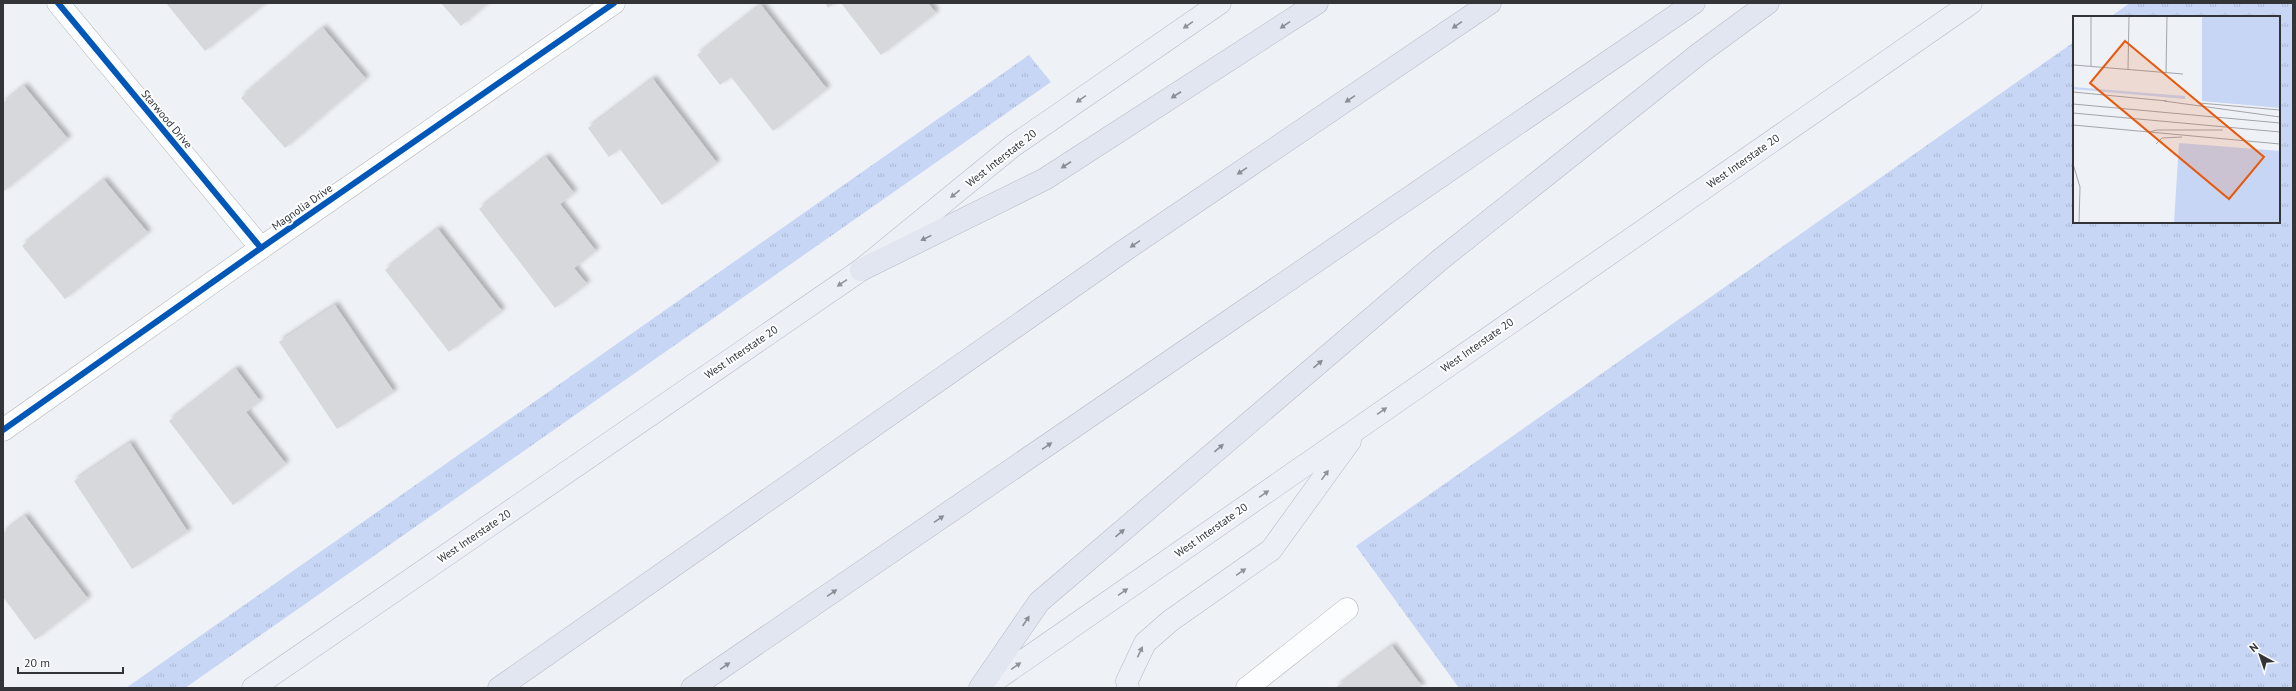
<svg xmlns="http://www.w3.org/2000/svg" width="2296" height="691" font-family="'PT Sans',sans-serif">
	<defs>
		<pattern id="grass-tufts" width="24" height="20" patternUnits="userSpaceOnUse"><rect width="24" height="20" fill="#c7d6f5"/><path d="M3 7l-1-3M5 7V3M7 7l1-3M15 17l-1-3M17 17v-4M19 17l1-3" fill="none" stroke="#abb8d3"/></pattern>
		<filter id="shadow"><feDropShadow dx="3.5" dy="-3.5" stdDeviation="2" flood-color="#0004"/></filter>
	</defs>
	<rect width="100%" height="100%" fill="#eef1f6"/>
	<g fill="url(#grass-tufts)">
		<polygon points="2130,3 2293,3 2293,688 1459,688 1356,546 2074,42 2074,222 2279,222 2279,17 2110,17"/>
		<polygon points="1029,55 1051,82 185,688 126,688"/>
	</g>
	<g fill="#d6d8dc" filter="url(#shadow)">
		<polygon points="166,3 266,3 205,51"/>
		<polygon points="441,3 488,3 461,26"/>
		<polygon points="825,3 835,3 828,8"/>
		<polygon points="841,3 928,3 936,13 881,55"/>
		<polygon points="761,5 827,89 773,131 731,77 720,85 697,55"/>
		<polygon points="323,28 366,79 285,148 241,98"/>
		<polygon points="653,79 717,163 662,205 620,149 609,157 588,128"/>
		<polygon points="24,86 68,139 3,192 3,103"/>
		<polygon points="546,157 574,193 560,204 596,251 574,268 587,284 555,308 479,209"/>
		<polygon points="104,180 148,233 65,299 22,246"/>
		<polygon points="438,229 502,311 449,352 385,270"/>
		<polygon points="335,305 394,392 337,429 279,342"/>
		<polygon points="236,369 260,401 246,412 286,464 233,505 169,421"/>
		<polygon points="130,443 188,532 132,569 74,481"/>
		<polygon points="25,516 88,599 35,640 3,597 3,533"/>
		<polygon points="1392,646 1423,688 1335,688"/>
	</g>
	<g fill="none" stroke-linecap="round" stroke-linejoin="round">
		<defs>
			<g id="minor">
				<polyline points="58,3 261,248"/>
				<polyline points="3,430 261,248 614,3"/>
				<polyline points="1247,688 1347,609"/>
			</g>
			<g id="major">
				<polyline points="253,688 861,270 1013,146 1220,3"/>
				<polyline points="984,688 1971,3"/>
				<polyline points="1128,688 1127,681 1145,643 1170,621 1271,550 1350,441"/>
			</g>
			<g id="highway">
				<polyline points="861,270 1045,179 1317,3"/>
				<polyline points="499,688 1128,248 1490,3"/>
				<polyline points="692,688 1694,3"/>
				<polyline points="980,688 1039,602 1441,259 1700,53 1768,3"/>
			</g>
		</defs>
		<use href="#minor" stroke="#b0b3b7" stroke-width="23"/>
		<use href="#major" stroke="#b4b9c6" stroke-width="23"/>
		<use href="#highway" stroke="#b4b9c6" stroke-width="23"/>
		<use href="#minor" stroke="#fcfdfe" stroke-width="22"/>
		<use href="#major" stroke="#eceff5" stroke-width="22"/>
		<use href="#highway" stroke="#e1e6f0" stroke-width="22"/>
		<defs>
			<g id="cycleway">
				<polyline points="58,3 261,248"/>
				<polyline points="3,430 261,248 614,3"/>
			</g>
		</defs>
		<use href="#cycleway" stroke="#fcfdff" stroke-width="8"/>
		<use href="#cycleway" stroke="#0057b8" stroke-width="6"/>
	</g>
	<defs><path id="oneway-solid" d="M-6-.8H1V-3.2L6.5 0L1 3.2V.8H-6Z"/></defs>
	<g fill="#8f9296">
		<use href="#oneway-solid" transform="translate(1188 25) rotate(145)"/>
		<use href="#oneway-solid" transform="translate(1081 99) rotate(145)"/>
		<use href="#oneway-solid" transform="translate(955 194) rotate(141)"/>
		<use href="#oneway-solid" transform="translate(842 283) rotate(146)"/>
		<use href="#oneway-solid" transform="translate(1382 411) rotate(-35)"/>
		<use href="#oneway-solid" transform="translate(1325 475) rotate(-54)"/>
		<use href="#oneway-solid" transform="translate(1264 494) rotate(-35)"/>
		<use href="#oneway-solid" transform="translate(1241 572) rotate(-35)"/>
		<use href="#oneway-solid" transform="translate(1123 592) rotate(-35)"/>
		<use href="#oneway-solid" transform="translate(1140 652) rotate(-65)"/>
		<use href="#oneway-solid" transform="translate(1016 666) rotate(-35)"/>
	</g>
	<g fill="#8a8d94">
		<use href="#oneway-solid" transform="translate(1285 25) rotate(146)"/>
		<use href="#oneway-solid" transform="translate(1457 25) rotate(145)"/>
		<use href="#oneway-solid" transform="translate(1176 95) rotate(147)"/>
		<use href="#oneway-solid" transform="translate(1350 99) rotate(146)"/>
		<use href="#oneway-solid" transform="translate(1066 165) rotate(147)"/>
		<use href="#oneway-solid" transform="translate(1242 171) rotate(146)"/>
		<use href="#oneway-solid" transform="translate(926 238) rotate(154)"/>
		<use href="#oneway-solid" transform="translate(1135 244) rotate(146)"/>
		<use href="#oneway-solid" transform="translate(1318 364) rotate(-40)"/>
		<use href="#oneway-solid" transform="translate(1047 446) rotate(-34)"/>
		<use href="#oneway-solid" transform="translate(1219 448) rotate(-40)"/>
		<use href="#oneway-solid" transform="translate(939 519) rotate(-34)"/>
		<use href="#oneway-solid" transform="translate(1120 533) rotate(-40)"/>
		<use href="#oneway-solid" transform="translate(832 593) rotate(-34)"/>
		<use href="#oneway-solid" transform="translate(1026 621) rotate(-56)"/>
		<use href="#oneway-solid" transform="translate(725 666) rotate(-34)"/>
	</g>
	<g text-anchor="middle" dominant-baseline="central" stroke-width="4" stroke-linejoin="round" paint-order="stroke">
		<g font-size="11" fill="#323438" stroke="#fcfdff">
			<text transform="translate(167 119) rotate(50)">Starwood Drive</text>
			<text transform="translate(1001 158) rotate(-38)">West Interstate 20</text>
			<text transform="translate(1743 161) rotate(-35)">West Interstate 20</text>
			<text transform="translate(302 207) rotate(-35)">Magnolia Drive</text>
			<text transform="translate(1477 345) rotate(-35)">West Interstate 20</text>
			<text transform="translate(741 352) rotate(-34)">West Interstate 20</text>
			<text transform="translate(1211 530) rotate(-35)">West Interstate 20</text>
			<text transform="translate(474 536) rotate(-34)">West Interstate 20</text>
		</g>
	</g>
	<g transform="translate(2073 16)">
		<rect width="207" height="207" fill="#eef1f6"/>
		<path d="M129,0H207V92L129,85ZM0,71L112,80V83L0,73ZM106,127L207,135V207H101Z" fill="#c7d6f5"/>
		<path fill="none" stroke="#a3a5aa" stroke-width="1" d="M1,49L110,58M18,50V0M55,53L56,0M93,57L94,0M0,76L94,85M91,85L207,101M126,87L207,94M0,88L207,107M0,97L207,116M0,109L207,128M76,116L84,114H150M83,128L89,122L109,121M0,148L7,171L6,207"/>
		<path fill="#e8590c" fill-opacity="0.15" stroke="#e8590c" stroke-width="2" d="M52,25L191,141L156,183L17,67Z"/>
		<rect width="207" height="207" fill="none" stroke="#323438" stroke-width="2"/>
	</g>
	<rect width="2296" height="691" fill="none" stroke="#323438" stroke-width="8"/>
	<g transform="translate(2260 655) rotate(320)" stroke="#fcfdff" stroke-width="3" paint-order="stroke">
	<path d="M0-3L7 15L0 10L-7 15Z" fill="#323438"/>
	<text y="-6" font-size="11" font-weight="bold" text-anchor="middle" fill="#323438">N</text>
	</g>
	<path d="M18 667v6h105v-6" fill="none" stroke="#323438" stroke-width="2"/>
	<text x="24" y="667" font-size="12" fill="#323438" stroke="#fcfdff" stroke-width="3" paint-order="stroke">20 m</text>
</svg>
